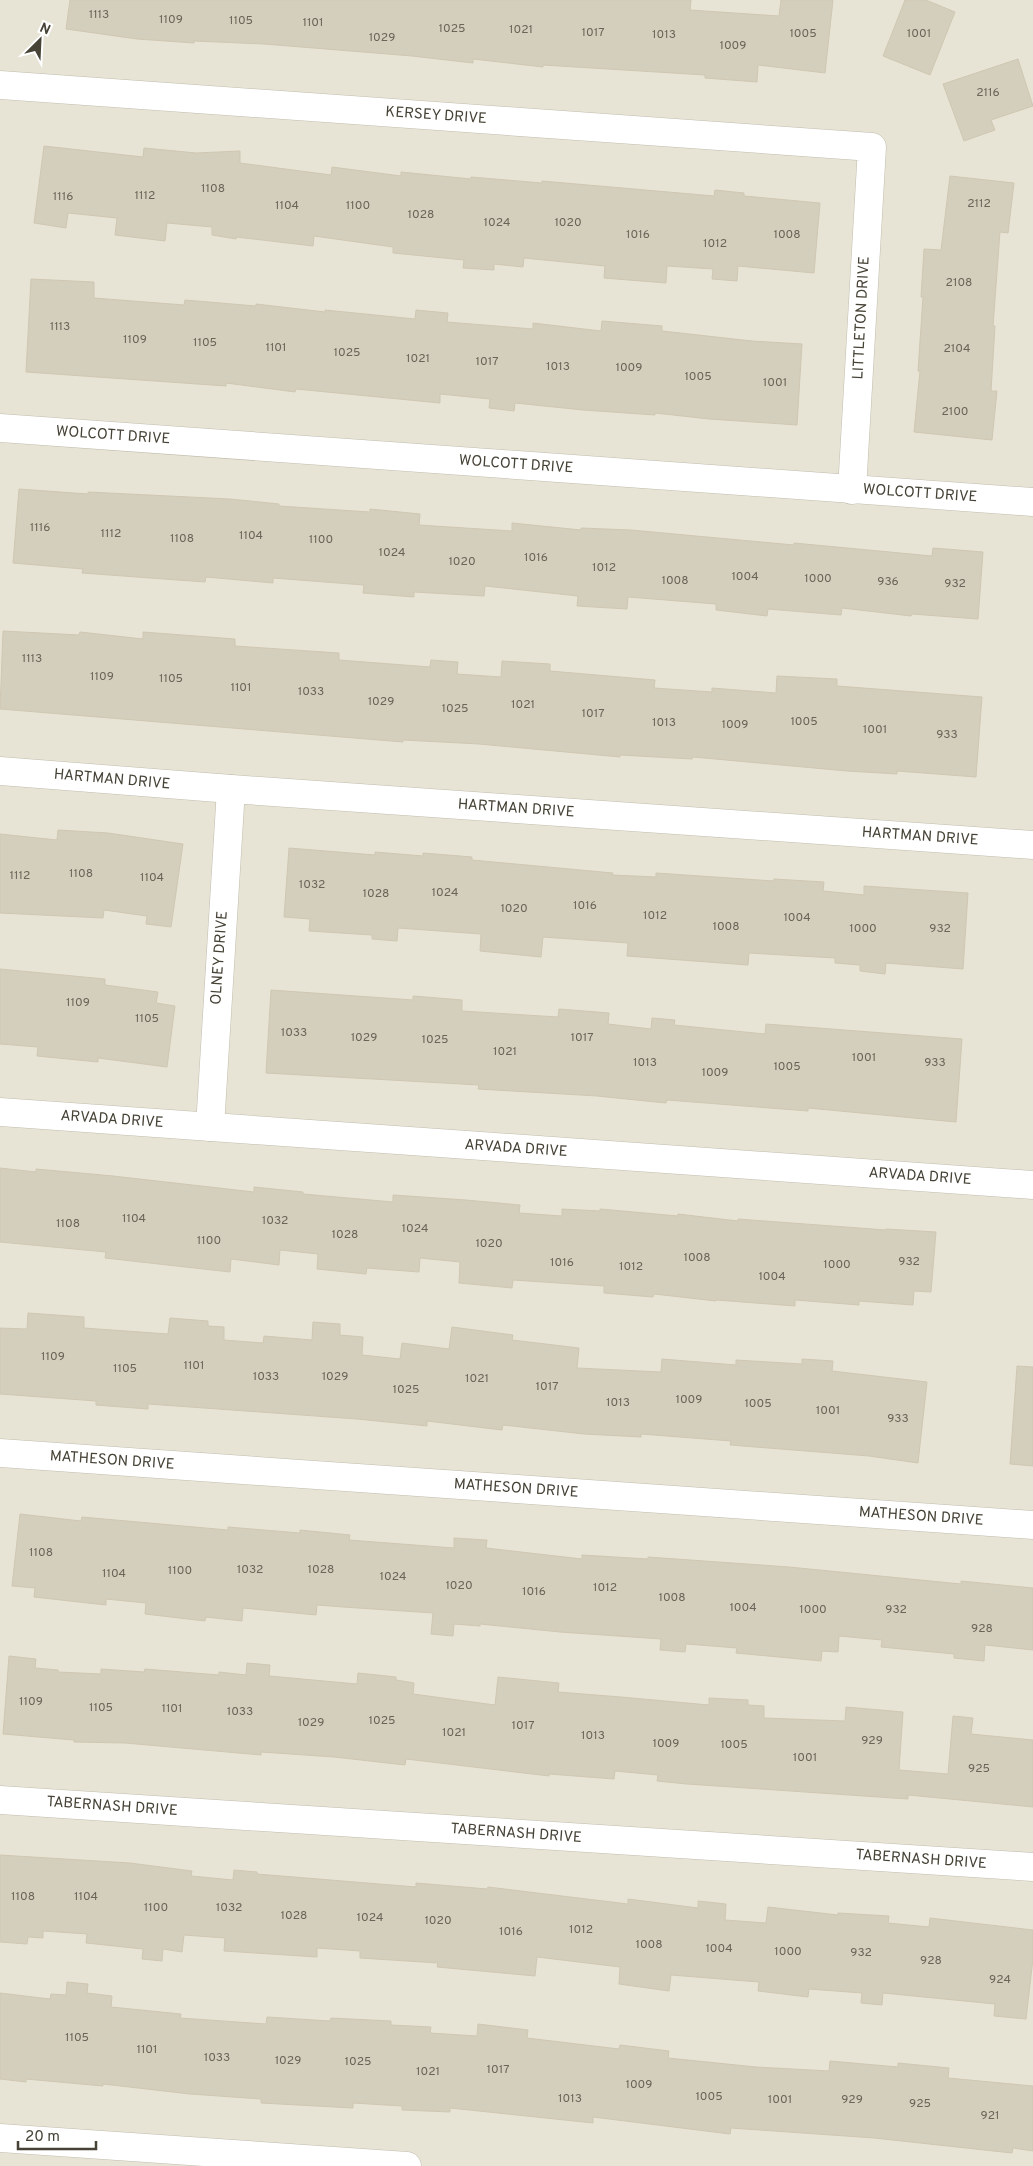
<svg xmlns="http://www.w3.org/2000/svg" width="1033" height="2166" font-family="Overpass,sans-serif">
	<rect width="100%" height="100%" fill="#f3f1e7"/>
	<rect fill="#e7e4d6" x="0" y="0" width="1033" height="2166"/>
	<g fill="#d4cebd" stroke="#cfc7b1">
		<polygon points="70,0 691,0 690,10 779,16 781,0 833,0 825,73 758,65 757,82 705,78 705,75 543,65 543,67 473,59 473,63 412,56 264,44 194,41 194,43 137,39 66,29"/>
		<polygon points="905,0 926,0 955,12 930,75 883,56"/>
		<polygon points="1018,59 1033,106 991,120 995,130 964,141 943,84"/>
		<polygon points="44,146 143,157 144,148 196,153 240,151 240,163 331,175 332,167 401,176 401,172 471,179 471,177 542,183 542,181 714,196 715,190 744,193 744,196 820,203 814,273 738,266 737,281 712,279 713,269 667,266 666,283 604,278 605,266 524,258 523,267 494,264 494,270 463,268 464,260 393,253 393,247 314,236 313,246 236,237 236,239 212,235 212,227 167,223 165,241 115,235 117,218 68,213 66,228 34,223"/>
		<polygon points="950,176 1014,183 1008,233 1000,232 993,326 995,326 991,391 997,391 992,440 914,432 920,371 918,371 923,297 921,297 924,249 941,250"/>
		<polygon points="31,279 94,282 94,298 184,305 185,300 256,306 256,304 325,312 325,310 415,319 416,310 448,313 447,322 533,329 533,323 601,331 602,321 662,326 662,331 752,341 802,344 797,425 709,419 655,413 655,415 583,410 515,403 514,411 489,408 490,399 440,394 440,403 296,389 295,392 226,383 226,386 26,372"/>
		<polygon points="19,489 88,494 88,492 230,499 279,504 279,506 370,512 370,509 420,514 419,525 512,531 512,523 581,530 581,528 631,530 794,545 794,543 932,556 933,548 983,552 978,619 912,614 911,616 842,608 841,615 768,609 767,616 716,610 716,604 628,597 627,609 577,606 578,596 485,586 484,596 414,592 414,597 363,593 364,585 273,578 273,583 206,577 205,582 82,573 83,569 13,563"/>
		<polygon points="3,631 79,635 80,632 143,639 143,632 235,639 235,646 339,653 339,660 430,667 431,660 458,662 457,674 501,677 502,661 550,664 550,671 655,680 654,688 712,692 712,688 776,693 777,676 837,679 837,686 982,697 976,777 897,771 897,774 847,771 693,757 692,759 620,755 620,757 479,744 403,740 403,742 0,709"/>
		<polygon points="58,830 108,833 183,844 171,927 146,924 147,916 104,910 103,918 0,913 0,834 57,840"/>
		<polygon points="289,848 375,855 375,852 423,856 423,853 472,857 472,860 613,873 612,875 656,877 656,873 774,881 774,879 824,882 823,891 864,895 864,886 968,893 963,969 886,963 885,974 860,971 860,965 835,963 835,958 749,953 748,965 627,956 628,943 543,937 541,957 480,951 481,934 398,928 397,941 372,939 372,935 309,931 310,919 284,917"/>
		<polygon points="0,969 105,979 105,985 158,992 156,1003 175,1006 167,1067 98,1058 98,1062 37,1056 38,1047 0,1044"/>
		<polygon points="271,990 413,1000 413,996 462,1000 462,1011 558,1017 559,1009 609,1013 608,1024 651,1029 652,1018 675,1020 674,1025 765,1034 766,1024 962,1039 956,1122 808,1108 808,1111 667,1100 666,1103 597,1096 478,1089 479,1085 266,1073"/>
		<polygon points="0,1168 36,1172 36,1169 113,1176 254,1192 254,1187 303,1192 303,1194 393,1202 393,1195 466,1200 520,1205 519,1213 562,1216 562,1209 600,1211 600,1209 678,1216 678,1214 738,1221 738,1219 886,1230 886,1229 936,1232 931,1292 914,1291 913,1305 859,1301 859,1305 795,1300 795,1306 716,1300 716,1301 654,1294 653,1297 604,1293 604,1286 513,1280 512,1288 459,1283 460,1262 420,1258 419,1272 367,1268 366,1274 317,1269 318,1254 280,1250 279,1265 231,1259 230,1272 105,1258 106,1252 0,1242"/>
		<polygon points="28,1313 84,1317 84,1328 168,1334 170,1318 208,1321 208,1326 224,1327 224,1340 263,1343 264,1336 312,1340 313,1322 340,1324 340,1335 363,1337 362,1355 400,1359 402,1343 449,1349 452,1327 513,1335 512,1340 579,1348 577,1368 661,1372 662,1359 736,1365 736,1360 802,1364 802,1359 833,1361 832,1371 927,1382 918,1463 869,1456 730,1445 731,1441 641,1434 641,1437 584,1434 503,1425 502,1430 427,1421 427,1426 357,1419 148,1404 148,1409 96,1405 96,1401 0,1394 0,1328 27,1329"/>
		<polygon points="1017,1366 1033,1367 1033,1466 1010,1464"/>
		<polygon points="20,1514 81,1521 82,1517 228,1530 228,1527 300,1533 300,1530 350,1535 349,1540 454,1548 454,1538 487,1540 486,1548 582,1559 582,1555 648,1559 648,1557 789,1567 961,1584 961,1581 1033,1588 1033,1650 985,1645 984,1661 954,1658 954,1654 881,1647 882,1640 839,1636 838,1652 822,1651 821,1661 736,1653 737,1648 686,1644 685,1652 660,1650 661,1639 560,1632 480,1624 480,1626 454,1624 453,1636 431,1634 433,1613 343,1607 317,1605 316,1615 243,1608 242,1621 206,1617 205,1621 145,1614 146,1603 106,1599 106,1605 34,1597 35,1588 12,1586"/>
		<polygon points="9,1656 36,1659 35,1668 58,1670 58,1672 101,1674 101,1669 144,1672 145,1669 219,1675 219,1672 246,1675 247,1663 270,1665 269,1676 357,1684 358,1673 396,1677 396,1680 414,1683 413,1694 495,1705 498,1677 559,1683 558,1692 621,1697 709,1705 709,1698 748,1700 748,1705 764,1706 764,1718 845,1721 846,1707 903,1712 899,1770 948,1774 953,1716 973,1718 971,1734 1033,1740 1033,1807 908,1795 908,1799 687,1784 657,1781 658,1775 615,1771 614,1779 549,1774 549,1776 406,1759 405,1765 334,1757 261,1752 261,1755 125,1743 74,1742 74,1740 3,1734"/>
		<polygon points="0,1855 130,1863 192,1871 191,1876 233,1880 234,1870 257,1872 257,1874 416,1887 416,1883 487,1889 488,1887 628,1904 628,1899 698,1908 698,1901 726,1904 725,1920 766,1923 768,1907 838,1915 838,1913 889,1916 888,1923 929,1927 930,1918 1033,1930 1033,1959 1026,2019 994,2016 995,2004 883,1993 882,2005 861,2003 862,1993 809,1989 808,1997 758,1991 759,1982 671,1975 669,1991 619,1984 620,1967 537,1957 535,1976 437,1967 438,1963 360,1958 360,1951 317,1948 317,1957 224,1951 225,1938 184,1935 182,1952 163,1949 162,1961 142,1959 143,1949 86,1943 87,1934 43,1931 43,1938 28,1937 27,1944 0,1942"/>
		<polygon points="67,1982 88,1984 87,1993 112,1996 111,2007 181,2014 180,2018 266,2024 267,2017 330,2021 331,2018 391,2021 391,2025 431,2027 430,2033 477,2036 478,2024 528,2030 527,2038 619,2049 620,2045 669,2051 668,2058 756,2067 829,2071 830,2061 898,2067 898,2063 949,2068 948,2078 1033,2086 1033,2151 1013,2148 1012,2153 874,2138 731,2128 730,2134 593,2117 593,2123 450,2108 450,2112 402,2110 402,2106 353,2103 353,2108 261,2103 261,2099 190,2094 103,2084 103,2086 26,2079 26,2082 0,2079 0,1993 50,1999 51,1994 66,1995"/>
	</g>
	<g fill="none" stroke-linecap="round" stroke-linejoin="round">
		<defs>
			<g id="minor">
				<polyline points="0,85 872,147 852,490"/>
				<polyline points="0,428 1033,502"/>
				<polyline points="0,771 231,789 1033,845"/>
				<polyline points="0,1112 1033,1185"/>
				<polyline points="210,1127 231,789"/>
				<polyline points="0,1453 1033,1525"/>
				<polyline points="0,1800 1033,1867"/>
				<polyline points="0,2138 407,2166"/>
			</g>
		</defs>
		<use href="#minor" stroke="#c1bdad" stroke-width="29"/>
		<use href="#minor" stroke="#fff" stroke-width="28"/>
	</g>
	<g text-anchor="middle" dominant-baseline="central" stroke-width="4" stroke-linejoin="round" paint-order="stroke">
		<g font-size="12" fill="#6a6558">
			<text x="99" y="15">1113</text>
			<text x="171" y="20">1109</text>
			<text x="241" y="21">1105</text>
			<text x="313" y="23">1101</text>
			<text x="452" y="29">1025</text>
			<text x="521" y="30">1021</text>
			<text x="593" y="33">1017</text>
			<text x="803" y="34">1005</text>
			<text x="919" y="34">1001</text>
			<text x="664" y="35">1013</text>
			<text x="382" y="38">1029</text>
			<text x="733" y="46">1009</text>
			<text x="988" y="93">2116</text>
			<text x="213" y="189">1108</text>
			<text x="145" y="196">1112</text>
			<text x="63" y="197">1116</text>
			<text x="979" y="204">2112</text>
			<text x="287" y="206">1104</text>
			<text x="358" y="206">1100</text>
			<text x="421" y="215">1028</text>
			<text x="497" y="223">1024</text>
			<text x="568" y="223">1020</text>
			<text x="638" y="235">1016</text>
			<text x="787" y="235">1008</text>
			<text x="715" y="244">1012</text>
			<text x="959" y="283">2108</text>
			<text x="60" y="327">1113</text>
			<text x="135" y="340">1109</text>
			<text x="205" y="343">1105</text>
			<text x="276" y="348">1101</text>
			<text x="957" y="349">2104</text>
			<text x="347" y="353">1025</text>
			<text x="418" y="359">1021</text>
			<text x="487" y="362">1017</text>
			<text x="558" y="367">1013</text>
			<text x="629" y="368">1009</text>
			<text x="698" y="377">1005</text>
			<text x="775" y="383">1001</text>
			<text x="955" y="412">2100</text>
			<text x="40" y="528">1116</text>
			<text x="111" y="534">1112</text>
			<text x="251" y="536">1104</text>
			<text x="182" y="539">1108</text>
			<text x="321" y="540">1100</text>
			<text x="392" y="553">1024</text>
			<text x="536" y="558">1016</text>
			<text x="462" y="562">1020</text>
			<text x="604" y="568">1012</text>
			<text x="745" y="577">1004</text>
			<text x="818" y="579">1000</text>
			<text x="675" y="581">1008</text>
			<text x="888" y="582">936</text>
			<text x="955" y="584">932</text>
			<text x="32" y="659">1113</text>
			<text x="102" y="677">1109</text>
			<text x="171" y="679">1105</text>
			<text x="241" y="688">1101</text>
			<text x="311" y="692">1033</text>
			<text x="381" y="702">1029</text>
			<text x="523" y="705">1021</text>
			<text x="455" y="709">1025</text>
			<text x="593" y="714">1017</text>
			<text x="804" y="722">1005</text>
			<text x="664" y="723">1013</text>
			<text x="735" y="725">1009</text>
			<text x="875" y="730">1001</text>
			<text x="947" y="735">933</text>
			<text x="81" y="874">1108</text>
			<text x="20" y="876">1112</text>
			<text x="152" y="878">1104</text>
			<text x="312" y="885">1032</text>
			<text x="445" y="893">1024</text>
			<text x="376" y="894">1028</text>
			<text x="585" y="906">1016</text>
			<text x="514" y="909">1020</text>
			<text x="655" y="916">1012</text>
			<text x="797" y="918">1004</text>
			<text x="726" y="927">1008</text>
			<text x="863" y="929">1000</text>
			<text x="940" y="929">932</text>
			<text x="78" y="1003">1109</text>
			<text x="147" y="1019">1105</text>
			<text x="294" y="1033">1033</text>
			<text x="364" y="1038">1029</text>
			<text x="582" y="1038">1017</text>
			<text x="435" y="1040">1025</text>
			<text x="505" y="1052">1021</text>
			<text x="864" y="1058">1001</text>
			<text x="645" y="1063">1013</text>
			<text x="935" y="1063">933</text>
			<text x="787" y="1067">1005</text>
			<text x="715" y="1073">1009</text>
			<text x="134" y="1219">1104</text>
			<text x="275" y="1221">1032</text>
			<text x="68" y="1224">1108</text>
			<text x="415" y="1229">1024</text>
			<text x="345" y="1235">1028</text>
			<text x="209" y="1241">1100</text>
			<text x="489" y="1244">1020</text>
			<text x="697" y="1258">1008</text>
			<text x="909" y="1262">932</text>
			<text x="562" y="1263">1016</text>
			<text x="837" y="1265">1000</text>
			<text x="631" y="1267">1012</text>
			<text x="772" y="1277">1004</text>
			<text x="53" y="1357">1109</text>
			<text x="194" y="1366">1101</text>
			<text x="125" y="1369">1105</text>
			<text x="266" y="1377">1033</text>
			<text x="335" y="1377">1029</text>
			<text x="477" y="1379">1021</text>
			<text x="547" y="1387">1017</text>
			<text x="406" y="1390">1025</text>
			<text x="689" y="1400">1009</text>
			<text x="618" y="1403">1013</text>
			<text x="758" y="1404">1005</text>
			<text x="828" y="1411">1001</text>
			<text x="898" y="1419">933</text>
			<text x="41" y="1553">1108</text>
			<text x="250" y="1570">1032</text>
			<text x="321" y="1570">1028</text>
			<text x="180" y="1571">1100</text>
			<text x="114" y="1574">1104</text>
			<text x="393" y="1577">1024</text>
			<text x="459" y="1586">1020</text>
			<text x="605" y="1588">1012</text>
			<text x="534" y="1592">1016</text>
			<text x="672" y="1598">1008</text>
			<text x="743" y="1608">1004</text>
			<text x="813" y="1610">1000</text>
			<text x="896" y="1610">932</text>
			<text x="982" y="1629">928</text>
			<text x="31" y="1702">1109</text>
			<text x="101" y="1708">1105</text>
			<text x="172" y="1709">1101</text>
			<text x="240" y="1712">1033</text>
			<text x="382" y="1721">1025</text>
			<text x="311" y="1723">1029</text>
			<text x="523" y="1726">1017</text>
			<text x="454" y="1733">1021</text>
			<text x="593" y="1736">1013</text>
			<text x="872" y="1741">929</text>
			<text x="666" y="1744">1009</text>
			<text x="734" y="1745">1005</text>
			<text x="805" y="1758">1001</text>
			<text x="979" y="1769">925</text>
			<text x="23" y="1897">1108</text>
			<text x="86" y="1897">1104</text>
			<text x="156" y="1908">1100</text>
			<text x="229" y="1908">1032</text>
			<text x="294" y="1916">1028</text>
			<text x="370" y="1918">1024</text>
			<text x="438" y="1921">1020</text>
			<text x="581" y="1930">1012</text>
			<text x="511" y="1932">1016</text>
			<text x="649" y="1945">1008</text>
			<text x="719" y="1949">1004</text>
			<text x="788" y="1952">1000</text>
			<text x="861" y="1953">932</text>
			<text x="931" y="1961">928</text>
			<text x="1000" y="1980">924</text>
			<text x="77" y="2038">1105</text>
			<text x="147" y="2050">1101</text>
			<text x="217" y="2058">1033</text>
			<text x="288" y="2061">1029</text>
			<text x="358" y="2062">1025</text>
			<text x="498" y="2070">1017</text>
			<text x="428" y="2072">1021</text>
			<text x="639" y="2085">1009</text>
			<text x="709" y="2097">1005</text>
			<text x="570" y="2099">1013</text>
			<text x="780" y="2100">1001</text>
			<text x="852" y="2100">929</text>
			<text x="920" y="2104">925</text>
			<text x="990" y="2116">921</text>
		</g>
		<g font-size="15" fill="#464236" stroke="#fff">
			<text transform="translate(436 116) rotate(4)">KERSEY DRIVE</text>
			<text transform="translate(862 318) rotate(-87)">LITTLETON DRIVE</text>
			<text transform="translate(113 436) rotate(4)">WOLCOTT DRIVE</text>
			<text transform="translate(516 465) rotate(4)">WOLCOTT DRIVE</text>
			<text transform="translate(920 494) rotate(4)">WOLCOTT DRIVE</text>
			<text transform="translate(112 780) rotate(5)">HARTMAN DRIVE</text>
			<text transform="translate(516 809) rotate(4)">HARTMAN DRIVE</text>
			<text transform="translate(920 837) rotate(4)">HARTMAN DRIVE</text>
			<text transform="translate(220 958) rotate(-86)">OLNEY DRIVE</text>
			<text transform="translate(112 1120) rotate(4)">ARVADA DRIVE</text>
			<text transform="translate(516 1149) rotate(4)">ARVADA DRIVE</text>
			<text transform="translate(920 1177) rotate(4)">ARVADA DRIVE</text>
			<text transform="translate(112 1461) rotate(4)">MATHESON DRIVE</text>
			<text transform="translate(516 1489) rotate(4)">MATHESON DRIVE</text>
			<text transform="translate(921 1517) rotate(4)">MATHESON DRIVE</text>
			<text transform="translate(112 1807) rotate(4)">TABERNASH DRIVE</text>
			<text transform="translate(516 1834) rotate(4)">TABERNASH DRIVE</text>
			<text transform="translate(921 1860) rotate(4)">TABERNASH DRIVE</text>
		</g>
	</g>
	<g transform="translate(40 40) rotate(24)" stroke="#ffffff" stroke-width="4" paint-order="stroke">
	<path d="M0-4L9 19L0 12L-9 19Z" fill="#464236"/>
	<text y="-8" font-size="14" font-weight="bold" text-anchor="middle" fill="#464236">N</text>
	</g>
	<path d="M18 2141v8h78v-8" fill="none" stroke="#464236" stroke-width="2.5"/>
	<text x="25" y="2141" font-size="15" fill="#464236" stroke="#ffffff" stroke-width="4" paint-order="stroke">20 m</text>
</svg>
